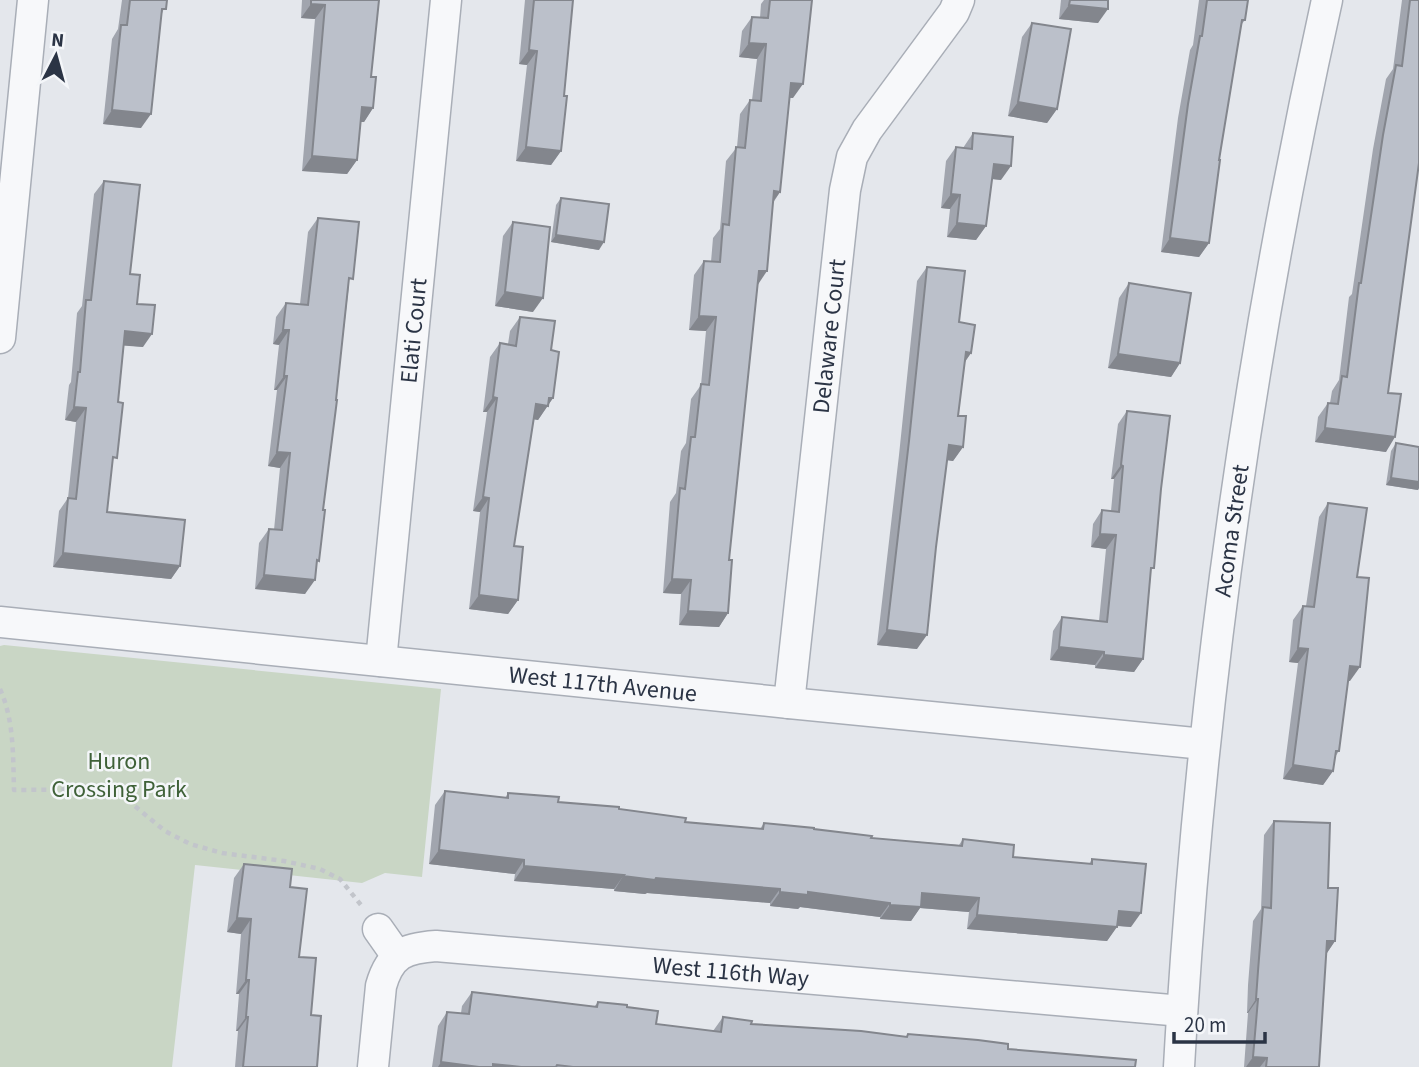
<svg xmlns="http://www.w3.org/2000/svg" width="1419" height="1067" font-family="'Source Sans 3',sans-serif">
	<rect width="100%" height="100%" fill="#e4e7ec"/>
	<polygon fill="#c9d6c5" points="4,645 441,689 422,877 385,873 362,883 195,865 172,1067 0,1067 0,646"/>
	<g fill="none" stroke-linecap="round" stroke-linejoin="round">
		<defs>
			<g id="minor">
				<polyline points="0,338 33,0"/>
				<path id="s1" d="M0,622L789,703L1204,744"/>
				<path id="s2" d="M381,661L446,0"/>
				<path id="s3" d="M789,703L845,190L852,157L867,130L954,12L959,0"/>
				<polyline points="378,929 397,956"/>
				<path id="s4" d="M373,1067L381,986C390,954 405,948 436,946L1182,1011"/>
				<path id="s5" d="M1179,1067C1199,708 1249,351 1327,0"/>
			</g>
		</defs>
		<use href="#minor" stroke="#a9aeb7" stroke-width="33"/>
		<path stroke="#c2c5cb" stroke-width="4.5" stroke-dasharray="5 5" stroke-linecap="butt" d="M0,689C14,720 13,755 14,790L114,789L165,831L190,844L222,853L284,861L320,869L340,879L361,905"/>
		<use href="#minor" stroke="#f7f8fa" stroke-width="30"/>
	</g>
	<g fill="#a1a5ae">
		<polygon points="122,0 167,0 161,16 141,128 103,124 112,39 118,29"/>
		<polygon points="302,0 379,0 371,77 373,108 364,122 360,122 357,160 347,174 302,171 315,19 301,18"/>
		<polygon points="525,0 573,0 564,96 561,151 551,165 516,161 527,65 519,64"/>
		<polygon points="764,0 812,0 793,98 789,98 780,192 773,203 758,284 729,560 728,613 719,627 679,625 681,594 663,593 670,502 676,493 681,451 686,443 691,399 701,385 706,331 689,330 694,275 704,261 711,262 713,238 720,229 726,161 737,147 740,114 750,100 752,100 757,59 739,57 742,31 752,17 760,18 761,4"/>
		<polygon points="1061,0 1108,0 1098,23 1059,19"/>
		<polygon points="1199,0 1248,0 1245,20 1241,25 1219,160 1209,243 1199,257 1161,252 1178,118 1190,50 1193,45"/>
		<polygon points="1402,0 1419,0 1388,393 1386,452 1315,442 1318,417 1328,403 1330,403 1332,391 1339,380 1349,297 1352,294 1373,149 1386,79 1393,69"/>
		<polygon points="1032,23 1057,109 1047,123 1008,116 1022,37"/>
		<polygon points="973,133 1001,180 992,179 986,226 976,240 947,237 950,209 941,208 946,161 956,147 963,148"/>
		<polygon points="104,181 130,274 137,304 143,347 124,345 107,512 180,566 171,579 53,567 59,511 68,498 76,422 65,420 69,385 71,382 77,313 82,306 94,194"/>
		<polygon points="561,198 599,250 551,242 556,205"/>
		<polygon points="318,218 349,285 317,564 305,594 255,589 259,543 269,529 274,530 280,468 268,466 277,390 274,390 279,345 273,344 276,317 286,303 300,304 308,232"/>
		<polygon points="513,222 533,312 495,306 503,236"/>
		<polygon points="927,267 959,322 971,353 965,362 958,416 963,447 953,461 947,460 917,649 877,645 899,455 917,281"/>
		<polygon points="1129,283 1180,363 1171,377 1108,368 1119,298"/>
		<polygon points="520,317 551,350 553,398 538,420 534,419 514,546 518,600 508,614 469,609 480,512 473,511 487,412 483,412 490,357 500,343 508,344 510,331"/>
		<polygon points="1127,411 1151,573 1143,659 1134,672 1095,668 1095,665 1050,660 1053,631 1062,617 1099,621 1106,549 1091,547 1093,524 1102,510 1111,511 1114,479 1111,479 1118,424"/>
		<polygon points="1396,443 1419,447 1419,488 1418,490 1386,485 1391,451"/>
		<polygon points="1328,503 1357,577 1350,681 1348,681 1339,751 1335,757 1333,771 1323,785 1283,779 1298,663 1289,662 1293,620 1303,606 1306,606 1319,517"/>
		<polygon points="445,791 505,798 508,793 558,802 619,809 685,822 760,829 764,823 814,829 871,838 959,845 963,839 1013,857 1089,864 1092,859 1131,927 1117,926 1107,941 967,929 969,912 920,908 911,921 880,919 880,917 800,907 798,909 770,906 770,903 647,893 645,894 614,891 614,889 514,881 515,874 429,864 435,805"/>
		<polygon points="1274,821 1328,888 1335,941 1326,954 1319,1067 1244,1067 1248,1013 1247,1013 1248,985 1253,921 1261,909 1264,835"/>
		<polygon points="244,864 290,887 299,957 311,1015 317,1067 235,1067 238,1031 236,1031 239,994 236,994 241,934 227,932 234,878"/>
		<polygon points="472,992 594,1007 598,1002 627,1007 656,1024 713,1031 723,1017 751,1024 906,1037 908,1034 1135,1067 432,1067 438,1026 447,1012 461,1013 462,1006"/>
	</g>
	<g fill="#83868d">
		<polygon points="311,4 325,5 315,19 301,18"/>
		<polygon points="1069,5 1108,9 1098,23 1059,19"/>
		<polygon points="749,43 766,44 757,59 739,57"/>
		<polygon points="529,50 537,51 527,65 519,64"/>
		<polygon points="791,83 803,84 793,98 781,97"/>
		<polygon points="1018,102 1057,109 1047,123 1008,116"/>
		<polygon points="362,107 373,108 364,122 352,122"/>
		<polygon points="112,110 151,114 141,128 103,124"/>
		<polygon points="526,147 561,151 551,165 516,161"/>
		<polygon points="312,156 357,160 347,174 302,171"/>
		<polygon points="994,164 1011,166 1001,180 984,178"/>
		<polygon points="774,191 780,192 770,206"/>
		<polygon points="951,194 960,195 950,209 941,208"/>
		<polygon points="957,223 986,226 976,240 947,237"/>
		<polygon points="556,235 604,242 599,250 551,242"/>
		<polygon points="1170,238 1209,243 1199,257 1161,252"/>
		<polygon points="759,271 767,271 757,286"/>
		<polygon points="505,292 543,298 533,312 495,306"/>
		<polygon points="699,316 716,317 706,331 689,330"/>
		<polygon points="283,330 289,330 279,345 273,344"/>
		<polygon points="125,331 152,334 143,347 116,345"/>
		<polygon points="966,352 971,353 961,367"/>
		<polygon points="1118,354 1180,363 1171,377 1108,368"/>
		<polygon points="284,376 287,376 277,390 274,390"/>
		<polygon points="493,397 497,398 487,412 483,412"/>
		<polygon points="549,398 553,398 538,420 526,418 536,404"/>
		<polygon points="74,407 86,408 76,422 65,420"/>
		<polygon points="1325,428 1395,437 1386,452 1315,442"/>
		<polygon points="949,445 963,447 953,461 939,459"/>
		<polygon points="277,452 290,453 280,468 268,466"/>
		<polygon points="1121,465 1123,466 1114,479 1111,479"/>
		<polygon points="1391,478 1419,482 1419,488 1418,490 1386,485"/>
		<polygon points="483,497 489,498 480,512 473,511"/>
		<polygon points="1100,534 1116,535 1106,549 1091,547"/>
		<polygon points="63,553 180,566 171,579 53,567"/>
		<polygon points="264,575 315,580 305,594 255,589"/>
		<polygon points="672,579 691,580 681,594 663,593"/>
		<polygon points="479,595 518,600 508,614 469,609"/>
		<polygon points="688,611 728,613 719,627 679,625"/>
		<polygon points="887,630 927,635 917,649 877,645"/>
		<polygon points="1059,647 1104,652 1095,665 1050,660"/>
		<polygon points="1298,648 1308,649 1298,663 1289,662"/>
		<polygon points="1104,655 1143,659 1134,672 1095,668"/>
		<polygon points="1350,666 1360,667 1350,681 1340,680"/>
		<polygon points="1293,765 1333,771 1323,785 1283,779"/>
		<polygon points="439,850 524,860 515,874 429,864"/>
		<polygon points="524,866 624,875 614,889 514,881"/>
		<polygon points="623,876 656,878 780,889 770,903 647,893 645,894 614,891"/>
		<polygon points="780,892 808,892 890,903 880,917 800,907 798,909 770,906"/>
		<polygon points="922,893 979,898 969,912 920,908 911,921 880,919 890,905"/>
		<polygon points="1119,911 1141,913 1131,927 1109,925"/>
		<polygon points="977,915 1117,927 1107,941 967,929"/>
		<polygon points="237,918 251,919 241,934 227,932"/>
		<polygon points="1327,941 1335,941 1325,956"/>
		<polygon points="246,980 249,980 239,994 236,994"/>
		<polygon points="1256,999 1258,999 1248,1013 1247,1013"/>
		<polygon points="246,1017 248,1017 238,1031 236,1031"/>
		<polygon points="1253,1057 1267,1058 1260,1067 1246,1067"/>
		<polygon points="441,1062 479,1067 438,1067"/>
		<polygon points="493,1064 521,1067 491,1067"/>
	</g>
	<g fill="#bbc0ca" stroke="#83868d" stroke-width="2">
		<polygon points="130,0 167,0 166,9 162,9 151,114 112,110 121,25 127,25"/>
		<polygon points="311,0 379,0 371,77 376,77 373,108 362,107 357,160 312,156 325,5 311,4"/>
		<polygon points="534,0 573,0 564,96 567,96 561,151 526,147 537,51 529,50"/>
		<polygon points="770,0 812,0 803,84 791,83 780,192 774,191 767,271 759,271 729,560 732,560 728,613 688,611 691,580 672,579 680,488 685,489 691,437 695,437 701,384 709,385 716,317 699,316 704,261 720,262 723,224 729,225 736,147 745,148 750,100 761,101 766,44 749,43 752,17 768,18"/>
		<polygon points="1070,0 1108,0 1108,9 1069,5"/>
		<polygon points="1207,0 1248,0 1245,20 1242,20 1219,160 1220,160 1209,243 1170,238 1188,104 1200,36 1202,36"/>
		<polygon points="1410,0 1419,0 1419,163 1388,393 1401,394 1395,437 1325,428 1328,403 1338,404 1342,376 1347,377 1359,283 1361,283 1383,135 1396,65 1402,66"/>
		<polygon points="1032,23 1071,29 1057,109 1018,102"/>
		<polygon points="973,133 1013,137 1011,166 994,164 986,226 957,223 960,195 951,194 956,147 972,149"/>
		<polygon points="104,181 140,185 130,274 140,275 137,304 155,305 152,334 125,331 118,402 123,403 117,458 113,457 107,512 185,520 180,566 63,553 68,498 76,499 86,408 74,407 78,372 80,372 86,300 91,300"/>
		<polygon points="561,198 609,204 604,242 556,235"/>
		<polygon points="318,218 359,222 353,279 349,278 336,400 337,400 323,510 325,510 319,561 317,560 315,580 264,575 269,529 282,530 290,453 277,452 287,376 284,376 289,330 283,330 286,303 308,305"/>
		<polygon points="513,222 550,227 543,298 505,292"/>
		<polygon points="927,267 965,271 959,322 975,325 971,353 966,352 958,416 966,416 963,447 949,445 936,547 927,635 887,630 909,441"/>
		<polygon points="1129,283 1191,293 1180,363 1118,354"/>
		<polygon points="520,317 555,321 551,350 559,352 553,398 549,398 548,406 536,404 514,546 523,547 518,600 479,595 489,498 483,497 497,398 493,397 500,343 516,346"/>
		<polygon points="1127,411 1170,416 1161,489 1154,568 1151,568 1143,659 1104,655 1104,652 1059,647 1062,617 1107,622 1116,535 1100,534 1102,510 1119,512 1123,466 1121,465"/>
		<polygon points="1396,443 1419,447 1419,482 1391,478"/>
		<polygon points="1328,503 1367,508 1357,577 1369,578 1360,667 1350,666 1339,751 1336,751 1333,771 1293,765 1308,649 1298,648 1303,606 1314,607"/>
		<polygon points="445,791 508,798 508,793 559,797 558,802 619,807 619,809 686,818 685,822 763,829 764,823 814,828 814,829 872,836 871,838 962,846 963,839 1014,845 1013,857 1092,864 1092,859 1146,864 1141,913 1119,911 1117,927 977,915 979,898 922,893 921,907 890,905 890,903 808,892 808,895 780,892 780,889 656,878 655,880 623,876 624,875 524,866 524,860 439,850"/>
		<polygon points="1274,821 1330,823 1328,888 1338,888 1335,941 1327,941 1319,1067 1266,1067 1267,1058 1253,1057 1258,999 1256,999 1258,971 1263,907 1271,908"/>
		<polygon points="244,864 292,869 290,887 307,889 299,957 316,958 311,1015 321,1016 317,1067 243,1067 248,1017 246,1017 249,980 246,980 251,919 237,918"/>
		<polygon points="472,992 597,1007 598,1002 627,1005 627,1007 658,1011 656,1024 721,1032 723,1017 752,1021 751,1024 861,1031 907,1037 908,1034 978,1040 1008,1044 1008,1049 1136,1060 1135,1067 573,1067 557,1065 556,1067 521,1067 493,1064 493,1067 479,1067 441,1062 447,1012 469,1014"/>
	</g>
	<g text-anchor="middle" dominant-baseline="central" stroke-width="5" stroke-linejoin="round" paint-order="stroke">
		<g font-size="24" fill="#2b3445" stroke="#f4f6f9">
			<text stroke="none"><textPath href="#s2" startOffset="332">Elati Court</textPath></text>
			<text stroke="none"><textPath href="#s3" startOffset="369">Delaware Court</textPath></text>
			<text stroke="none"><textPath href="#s5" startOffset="539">Acoma Street</textPath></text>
			<text stroke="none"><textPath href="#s1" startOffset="606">West 117th Avenue</textPath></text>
			<text stroke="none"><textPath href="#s4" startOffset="452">West 116th Way</textPath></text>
		</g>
		<g font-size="24" fill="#3f6138" stroke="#f4f6f9">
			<text x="119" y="761">Huron<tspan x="119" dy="28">Crossing Park</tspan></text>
		</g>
	</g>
	<g transform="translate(56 56) rotate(6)" stroke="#f4f6f9" stroke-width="5" paint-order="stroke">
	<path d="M0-5L12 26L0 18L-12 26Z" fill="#2b3445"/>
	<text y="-10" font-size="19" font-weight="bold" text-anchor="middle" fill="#2b3445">N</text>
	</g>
	<path d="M1174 1032v10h91v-10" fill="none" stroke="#2b3445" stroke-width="3.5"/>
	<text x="1184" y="1032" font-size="21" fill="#2b3445" stroke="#f4f6f9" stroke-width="5" paint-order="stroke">20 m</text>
</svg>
